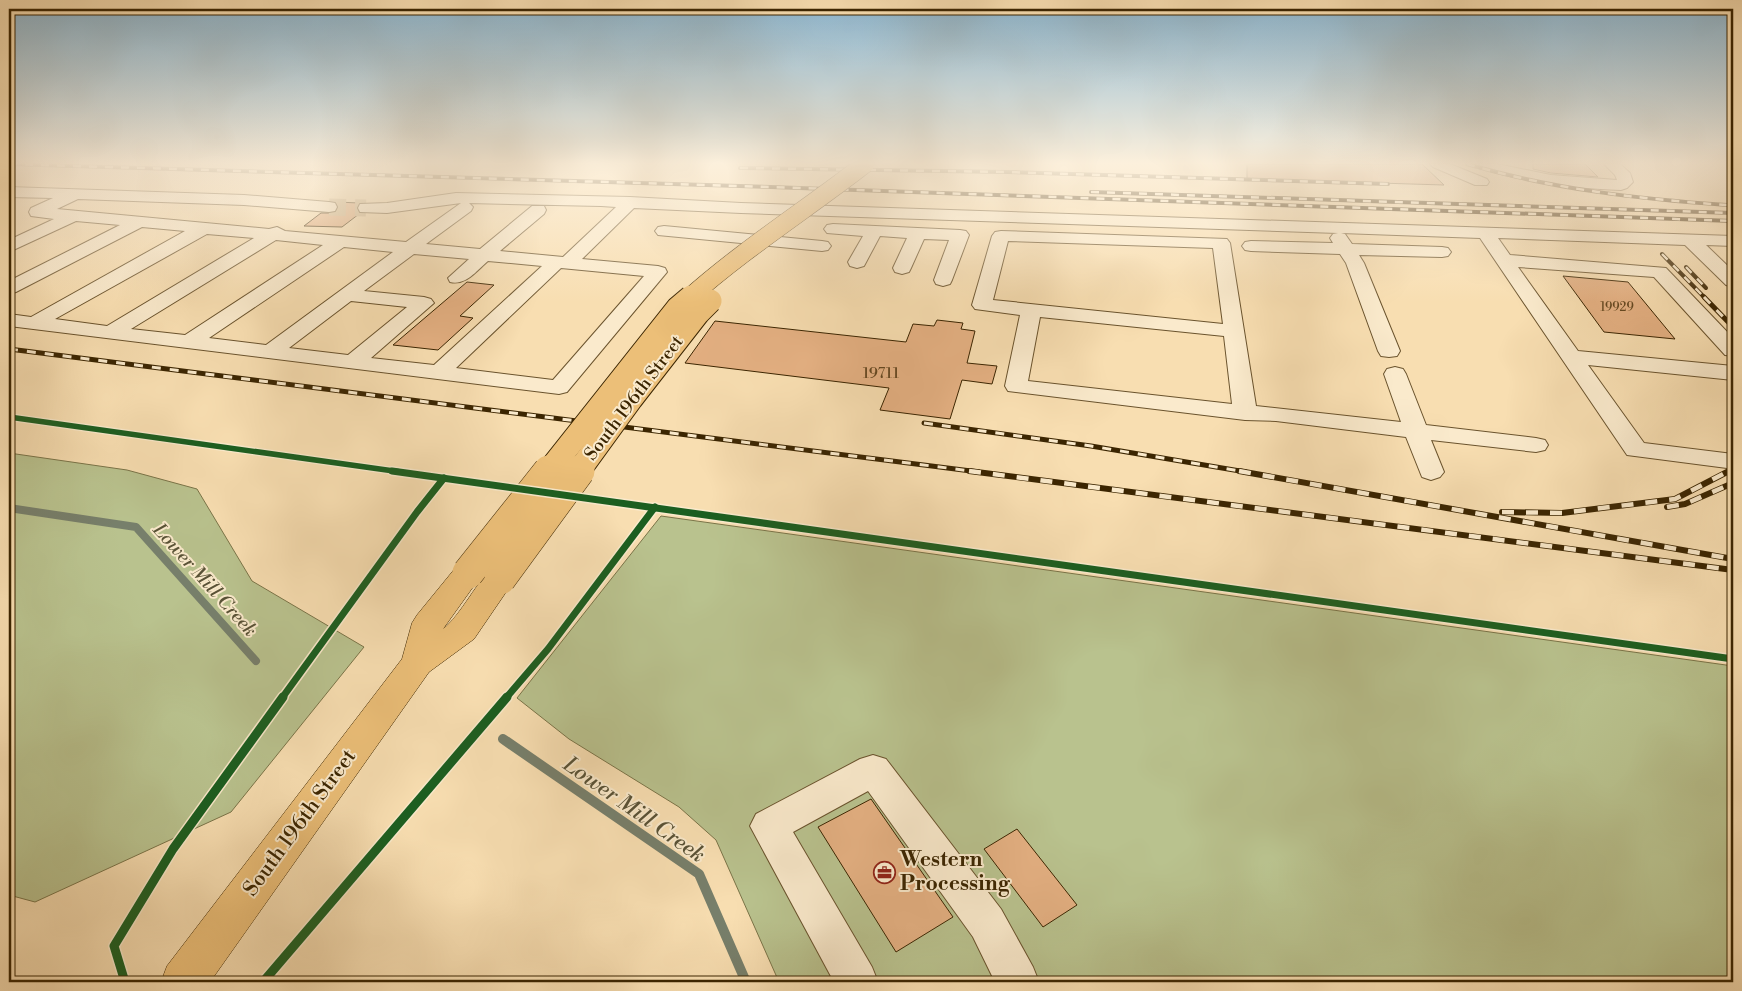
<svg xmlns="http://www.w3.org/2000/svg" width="1742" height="991" font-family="'Libre Bodoni',serif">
	<rect width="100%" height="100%" fill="#f8deb1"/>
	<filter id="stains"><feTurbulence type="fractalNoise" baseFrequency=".004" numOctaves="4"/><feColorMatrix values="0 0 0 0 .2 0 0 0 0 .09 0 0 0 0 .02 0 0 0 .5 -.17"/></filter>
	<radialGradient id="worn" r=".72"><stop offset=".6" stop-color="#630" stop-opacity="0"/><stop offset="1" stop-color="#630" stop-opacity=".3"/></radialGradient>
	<g fill="#b9c28e" stroke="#7a7448">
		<polygon points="9,453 127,470 197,489 252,581 364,647 231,812 35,902 9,895"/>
		<polygon points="661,516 1733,666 1733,982 779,982 716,840 679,807 569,739 517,698"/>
	</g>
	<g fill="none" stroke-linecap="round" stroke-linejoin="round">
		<polyline stroke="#777f6b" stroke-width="8" points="9,508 136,527 256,661"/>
		<polyline stroke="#777f6b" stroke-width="10" points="503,739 699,874 746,982"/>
	</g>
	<g fill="#e4b082" stroke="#3b2501">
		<polygon points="1247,164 1422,164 1444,185 1247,179"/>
		<polygon points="1533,164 1585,164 1598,177 1551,173 1533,169"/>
		<polygon points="337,202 359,203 356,209 359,214 342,227 304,226 321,213 335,213 339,208"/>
		<polygon points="1563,276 1628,282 1675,339 1604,332"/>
		<polygon points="467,282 494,285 460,316 473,318 438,350 393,345"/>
		<polygon points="937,320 963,323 961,329 975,331 967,363 997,366 992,384 962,380 950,419 880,410 889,388 685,363 715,321 906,342 913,324 934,326"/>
		<polygon points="871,799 953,917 896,952 818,827"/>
		<polygon points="1017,829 1077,905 1043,927 984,849"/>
	</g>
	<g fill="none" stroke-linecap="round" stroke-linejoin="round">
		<polyline stroke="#d2b98e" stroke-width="17" stroke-dasharray="17 9" stroke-linecap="butt" points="329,207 366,208"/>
		<defs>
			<g id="minor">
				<polygon points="1430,164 1450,164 1487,179 1489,182 1487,185 1475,185 1433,167"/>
				<path d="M1475,164H1497L1551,175L1617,180L1615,175L1604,164H1620L1630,173L1633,182L1627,188L1621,190C1572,188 1525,183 1478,167Z"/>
				<path d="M9,187L244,195L329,202L335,203L337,207L335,211L329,212L244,205L78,199L57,209L269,229L277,227L285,231L406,242L461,203L387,213L360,212L358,208L360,204L387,203L456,193L630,197L741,203L1733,236V246L1706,245L1733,271V287L1726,285L1685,245L1498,238L1510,255L1666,268L1733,338V356L1725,355L1654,277L1518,267L1578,351L1733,366V380L1588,365L1644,443L1733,454V466L1727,468L1627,455L1480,238L1341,233L1345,234L1352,244L1442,247L1448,248L1451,252L1448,256L1442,257L1359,255L1364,263L1400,351L1397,356L1389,357L1381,356L1378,351L1346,263L1340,254L1251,251L1245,250L1242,246L1245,242L1251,241L1333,243L1330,238L1333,234L1338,233L741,213L634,208L582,259L658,266L665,268L667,272L567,392L559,394L9,326V314L31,317L185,231L142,227L16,292L9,294V281L120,225L76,221L9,252V240L54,219L31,216L29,212L31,208L53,198L9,197ZM469,203L601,206L616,207L563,257L500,251L544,214L546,210L544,206H532L480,249L426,244L471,211L473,207ZM207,234L254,238L107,326L55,319ZM276,240L323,245L185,335L131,329ZM344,247L393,252L266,345L209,338ZM414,254L469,259L448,278L450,282C466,286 477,270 488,261L542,266L434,365L371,358L434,303L431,299L424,297L364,291ZM561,268L644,276L553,380L456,368ZM351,301L407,307L348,355L289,348Z"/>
				<polygon points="833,224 960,230 966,231 969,235 952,280 950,284 943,286 936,284 934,280 949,240 924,239 911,268 909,272 902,274 895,272 893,268 907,238 880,236 864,266 857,268 850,266 848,262 863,236 827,233 824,229 827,225"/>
				<polygon points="664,226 822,241 828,242 831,246 828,250 822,251 658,235 655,231 658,227"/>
				<path d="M1001,231L1227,239L1230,243L1256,406L1401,422L1384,374L1387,369L1395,367L1403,369L1406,374L1426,425L1536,438L1545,440L1548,445L1545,450L1536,452L1431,440L1444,472L1440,477L1431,480L1422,477L1406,437L1276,421L1245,420L1008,391L1005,386L1020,315L975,309L972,305L992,236L995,232ZM1008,241L1213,248L1223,324L993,300ZM1040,317L1224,336L1232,404L1028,381Z"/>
				<polygon points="873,755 886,759 1001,909 1033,967 1039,982 995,982 973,937 868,791 793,832 872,967 878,982 834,982 750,826 756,814 860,759"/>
			</g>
			<path id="major" d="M468,563L479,566L483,573L443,629C460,617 480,576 491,571C499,568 504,569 511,572L515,579L474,639L429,672L210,982H161L167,966L402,659L412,623L417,615L457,566Z"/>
		</defs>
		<use href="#minor" stroke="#6a532d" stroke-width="2"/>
		<use href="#major" stroke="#3b2501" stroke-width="1"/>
		<use href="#minor" fill="#faeacc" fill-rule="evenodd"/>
		<use href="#major" fill="#ecbf78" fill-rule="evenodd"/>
		<defs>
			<g id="rail-far2">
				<polyline points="9,164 771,187 1733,221"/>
				<path d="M1467,164C1552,189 1638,199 1727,205"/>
				<polyline points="740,168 1007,172 1388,184"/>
				<polyline points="1091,192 1733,213"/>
				<polyline points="1662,254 1705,298"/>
				<polyline points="1686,267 1706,288"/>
			</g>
			<g id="rail-far1">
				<polyline points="1704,297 1733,327"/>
				<polyline points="9,349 979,472"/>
				<polyline points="924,423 1091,446 1246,472"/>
				<polyline points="1728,472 1733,467"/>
			</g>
			<g id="rail">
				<polyline points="969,471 1733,570"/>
				<polyline points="1239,471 1733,559"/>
				<polyline points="1667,507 1685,504 1733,483"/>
				<polyline points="1502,512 1562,513 1675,499 1729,471"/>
			</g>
		</defs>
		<use href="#rail-far2" stroke="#3b2501" stroke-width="4"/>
		<use href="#rail-far1" stroke="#3b2501" stroke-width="5"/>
		<use href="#rail" stroke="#3b2501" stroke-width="6"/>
		<use href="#rail-far2" stroke="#faeacc" stroke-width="2.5" stroke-dasharray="8" stroke-linecap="butt"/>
		<use href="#rail-far1" stroke="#faeacc" stroke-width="3" stroke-dasharray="9" stroke-linecap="butt"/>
		<use href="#rail" stroke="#faeacc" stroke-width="4.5" stroke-dasharray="12" stroke-linecap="butt"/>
		<defs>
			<path id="major-bridge-far2" d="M689,298C744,249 807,209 865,164"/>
			<g id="major-bridge-far1">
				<polyline points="548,472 678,308 691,297"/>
				<polyline points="578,472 631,399 698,313 710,301"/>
			</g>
			<g id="major-bridge">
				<polyline points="468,573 549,471"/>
				<polyline points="500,579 579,471"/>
			</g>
		</defs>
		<use href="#major-bridge-far2" stroke="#3b2501" stroke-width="19" stroke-linecap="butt"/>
		<use href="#major-bridge-far1" stroke="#3b2501" stroke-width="25" stroke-linecap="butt"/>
		<use href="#major-bridge" stroke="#3b2501" stroke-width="32" stroke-linecap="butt"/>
		<use href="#major-bridge-far2" stroke="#ecbf78" stroke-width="18"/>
		<use href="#major-bridge-far1" stroke="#ecbf78" stroke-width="23"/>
		<use href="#major-bridge" stroke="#ecbf78" stroke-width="31"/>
		<defs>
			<polyline id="cycleway-far2" points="9,417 401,472"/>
			<g id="cycleway-far1">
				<polyline points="392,471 1733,659"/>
				<polyline points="282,698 417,512 444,478"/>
				<polyline points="506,698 548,649 655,507"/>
			</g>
			<g id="cycleway">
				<polyline points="125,982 114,946 173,849 283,697"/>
				<polyline points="263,982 507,697"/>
			</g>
		</defs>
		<use href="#cycleway-far2" stroke="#faeacc" stroke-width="8"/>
		<use href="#cycleway-far1" stroke="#faeacc" stroke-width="10"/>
		<use href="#cycleway" stroke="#faeacc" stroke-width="12"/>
		<use href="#cycleway-far2" stroke="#1b5e20" stroke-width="5.5"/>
		<use href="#cycleway-far1" stroke="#1b5e20" stroke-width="7"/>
		<use href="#cycleway" stroke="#1b5e20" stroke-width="9"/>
	</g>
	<linearGradient id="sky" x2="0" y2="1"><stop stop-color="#8bb7d2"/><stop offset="0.54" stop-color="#fcf0dc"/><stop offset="1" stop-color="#fcf0dc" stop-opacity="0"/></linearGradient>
	<rect width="1742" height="302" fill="url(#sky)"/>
	<defs>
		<symbol id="office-ring" viewBox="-11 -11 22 22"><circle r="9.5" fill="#faeacc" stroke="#8f2418" stroke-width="1.5"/><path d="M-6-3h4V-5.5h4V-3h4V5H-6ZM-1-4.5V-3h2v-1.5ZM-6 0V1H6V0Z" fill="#8f2418"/></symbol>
	</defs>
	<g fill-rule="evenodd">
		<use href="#office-ring" x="872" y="860" width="25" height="25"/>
	</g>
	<g text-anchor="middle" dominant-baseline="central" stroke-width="4" stroke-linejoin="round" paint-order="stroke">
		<g font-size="12" fill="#654821">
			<text x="1617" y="307">19929</text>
		</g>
		<g font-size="15" fill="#654821">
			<text x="881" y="373">19711</text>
		</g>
		<g font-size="18" fill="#3b2501" stroke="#faeacc">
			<text transform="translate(634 398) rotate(-53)">South 196th Street</text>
		</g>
		<g font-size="19" font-style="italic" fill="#595236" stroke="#faeacc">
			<text transform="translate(205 580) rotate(48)">Lower Mill Creek</text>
		</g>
		<g font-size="21" fill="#3b2501" stroke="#faeacc">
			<text transform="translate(300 823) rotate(-54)">South 196th Street</text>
		</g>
		<g font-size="21" font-weight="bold" fill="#3b2501" stroke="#faeacc" text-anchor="start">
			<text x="900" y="860">Western<tspan x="900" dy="24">Processing</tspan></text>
		</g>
		<g font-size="22" font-style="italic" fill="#595236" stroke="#faeacc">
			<text transform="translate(634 810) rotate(35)">Lower Mill Creek</text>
		</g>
	</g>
	<rect width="1742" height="991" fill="none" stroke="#f8deb1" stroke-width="30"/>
	<rect x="10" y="10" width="1722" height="971" fill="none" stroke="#3b2501" stroke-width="2.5"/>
	<rect x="15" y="15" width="1712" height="961" fill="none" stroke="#3b2501"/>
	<rect width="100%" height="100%" filter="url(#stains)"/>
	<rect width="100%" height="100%" fill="url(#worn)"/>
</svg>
